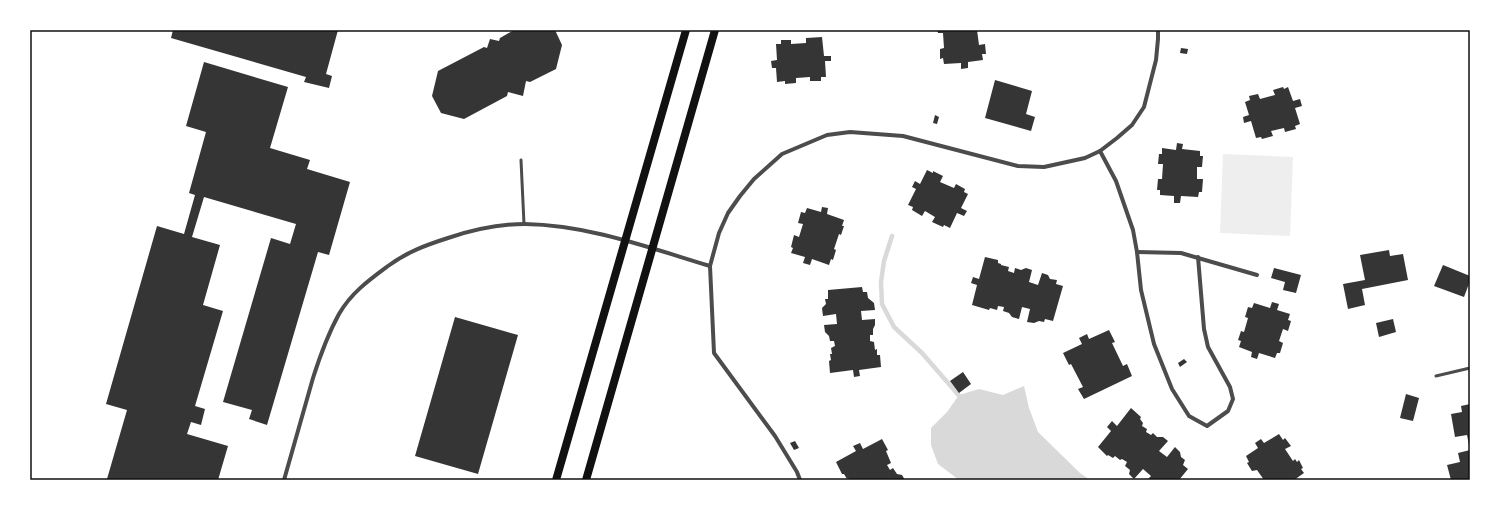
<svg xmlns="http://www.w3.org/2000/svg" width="1500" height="510" font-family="'Fira Sans Condensed',sans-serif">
	<rect width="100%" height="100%" fill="#fff"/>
	<polygon fill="#eee" points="1223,154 1293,157 1290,236 1220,233"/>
	<polygon fill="#d9d9d9" points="1024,386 1029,408 1038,432 1080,473 1090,480 959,480 938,464 931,445 931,428 947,412 959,395 979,389 1003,395"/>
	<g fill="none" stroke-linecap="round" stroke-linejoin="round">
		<polyline stroke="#d9d9d9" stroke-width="4.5" points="892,236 884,261 881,282 882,304 894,327 922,353 962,399"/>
	</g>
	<g fill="#353535">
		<polygon points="173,30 338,30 326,74 332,76 329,88 304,82 306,77 171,38"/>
		<polygon points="514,30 555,30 562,45 556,69 530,82 526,81 523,96 508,92 507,96 464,119 441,113 432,96 438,71 484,47 487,48 490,39 499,41 500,38"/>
		<polygon points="937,30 977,30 979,45 985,44 986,54 982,54 983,60 968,62 968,68 961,69 961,63 944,64 943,58 940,59 940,49 944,48 943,33 938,33"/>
		<polygon points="822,37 824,56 831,56 831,61 825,61 826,77 821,77 821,81 810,81 810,77 796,78 796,83 785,84 785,81 777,82 776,68 772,68 771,61 777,60 776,44 781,44 781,40 791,40 791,44 806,43 806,38"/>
		<polygon points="1181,48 1188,49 1187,54 1180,53"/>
		<polygon points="204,62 288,87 270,148 310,160 307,169 350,182 329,255 318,252 267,425 249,419 252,410 223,402 271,238 290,244 296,224 204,197 192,237 220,245 203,305 223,311 195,406 205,409 201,425 191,422 187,434 228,446 218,480 111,480 107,479 127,410 106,404 157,226 184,234 195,195 189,193 206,132 186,126"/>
		<polygon points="995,80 1032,91 1026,114 1035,117 1031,131 985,118"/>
		<polygon points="1283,87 1284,89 1288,87 1293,101 1300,99 1302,106 1295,108 1300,124 1295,126 1296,129 1285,132 1284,128 1271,131 1273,136 1262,139 1261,137 1256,138 1251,121 1244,123 1243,117 1249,115 1245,102 1250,100 1249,96 1258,94 1260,99 1275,95 1273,90"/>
		<polygon points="935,115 939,117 937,124 933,123"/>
		<polygon points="1177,143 1183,144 1182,149 1200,151 1200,156 1203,156 1202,167 1197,167 1197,179 1203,179 1202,192 1199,192 1198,197 1181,196 1180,203 1174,203 1174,196 1160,195 1160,190 1157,190 1158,179 1162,179 1163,164 1158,164 1159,154 1162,154 1162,148 1176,150"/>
		<polygon points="927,170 933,173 933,171 943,176 940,182 954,188 956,184 965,189 964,192 968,194 961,208 967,211 964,216 957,213 950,228 944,225 943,227 932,222 935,217 925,211 922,216 912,210 913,207 908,205 916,189 912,187 915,181 920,184"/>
		<polygon points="822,207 828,208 827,214 844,220 842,226 844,226 841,235 839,234 834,249 836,250 833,260 831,259 829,265 812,259 810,265 803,263 805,257 791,253 793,248 791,247 794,235 799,237 803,224 798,223 801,212 805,213 807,208 821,212"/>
		<polygon points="1389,250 1390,256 1403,254 1408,280 1362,289 1365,305 1348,309 1343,284 1365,280 1360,255"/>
		<polygon points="985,257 998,260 998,263 1001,264 1001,265 1009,267 1008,271 1014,273 1015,268 1021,270 1026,268 1032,270 1029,282 1038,285 1042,273 1048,275 1050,279 1057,280 1056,284 1063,286 1053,321 1045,319 1044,322 1039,321 1034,323 1027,322 1030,309 1022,307 1019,319 1012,317 1009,313 1003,311 1004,307 998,306 997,310 990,308 989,310 972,305 977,285 971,283 973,277 979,279"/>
		<polygon points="1443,265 1470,276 1470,281 1464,297 1434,286"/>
		<polygon points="1274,268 1301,275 1296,293 1283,290 1285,282 1271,278"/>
		<polygon points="862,287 863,292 867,292 868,298 874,303 875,310 861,311 862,320 875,319 875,325 873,329 873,335 870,335 870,341 874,342 875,350 877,349 877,355 880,355 881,367 859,370 860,376 854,377 853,370 830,373 829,361 831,360 830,354 832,354 831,348 835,346 834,341 830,341 829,336 825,332 824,325 837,324 836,314 823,316 822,308 826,304 825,299 828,299 828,290"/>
		<polygon points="1272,302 1279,304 1277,310 1290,314 1288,320 1291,321 1288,331 1283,329 1279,341 1283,343 1280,353 1277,353 1275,358 1259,353 1257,359 1251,357 1252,352 1239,347 1241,341 1238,340 1241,331 1244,332 1248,318 1245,317 1248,307 1252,308 1254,303 1270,308"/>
		<polygon points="455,317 518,335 478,474 415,456"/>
		<polygon points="1393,319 1396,332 1379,337 1376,323"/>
		<polygon points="1109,330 1115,342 1112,343 1123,366 1127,364 1132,376 1084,399 1078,389 1083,387 1071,364 1069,365 1063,353 1082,344 1079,338 1087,334 1089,339"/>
		<polygon points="1184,359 1187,362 1180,367 1178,363"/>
		<polygon points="963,372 971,384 959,393 950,381"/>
		<polygon points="1406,394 1419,398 1413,421 1400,418"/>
		<polygon points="1470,404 1470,445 1469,445 1467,435 1455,437 1451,414 1462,412 1461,406"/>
		<polygon points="1131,408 1141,417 1140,419 1143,423 1142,426 1147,429 1146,432 1151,435 1153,433 1157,437 1163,437 1168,441 1159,451 1167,457 1175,447 1180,452 1181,457 1185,460 1183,465 1188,469 1179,480 1147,480 1151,476 1143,469 1134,479 1129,474 1130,470 1125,466 1127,462 1122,459 1120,460 1115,456 1113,458 1108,455 1107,456 1098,447 1111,431 1107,427 1112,421 1117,426"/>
		<polygon points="1279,434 1283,440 1285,438 1291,446 1285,449 1293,461 1295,459 1297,462 1299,460 1303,468 1301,469 1304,473 1294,480 1264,480 1257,470 1252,471 1247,463 1249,462 1246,456 1258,448 1255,443 1261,439 1264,443"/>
		<polygon points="882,439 888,450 886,451 891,463 887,465 890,470 893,468 897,474 902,475 905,480 849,480 848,478 847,479 844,474 842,474 836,462 856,451 853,446 860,443 863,449"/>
		<polygon points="795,441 799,448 794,450 790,443"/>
		<polygon points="1470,450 1470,480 1451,480 1447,465 1460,462 1458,453"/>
	</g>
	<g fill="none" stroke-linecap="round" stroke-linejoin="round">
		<g stroke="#4c4c4c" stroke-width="3">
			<polyline points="521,160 524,224"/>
			<polyline points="1436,376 1470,368"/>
		</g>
		<g stroke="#4c4c4c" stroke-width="4">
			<polyline points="1100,151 1116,181 1133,230 1137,252 1141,290 1154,344 1172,389 1189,416 1207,426 1228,411 1233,399 1230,387 1208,347 1204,329 1198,257"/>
			<polyline points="1137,252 1181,253 1257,275"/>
			<path d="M284,480C294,446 303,412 313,378C320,356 328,334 339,314C351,293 369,280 388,266C407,252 426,245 448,238C472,230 500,224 525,224C589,225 650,248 710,266"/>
			<polyline points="800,480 797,472 775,436 714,353 710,266 719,233 728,213 740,196 754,179 782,154 827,135 850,132 903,136 1018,166 1044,167 1085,158 1100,151 1117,138 1132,125 1144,107 1156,60 1158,39 1158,30"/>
		</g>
		<g stroke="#111" stroke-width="8">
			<polyline points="556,480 686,30"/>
			<polyline points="586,480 715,30"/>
		</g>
	</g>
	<rect width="1500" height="510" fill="none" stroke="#ffffff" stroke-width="62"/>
	<rect x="31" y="31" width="1438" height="448" fill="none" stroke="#111" stroke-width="1.5"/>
</svg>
